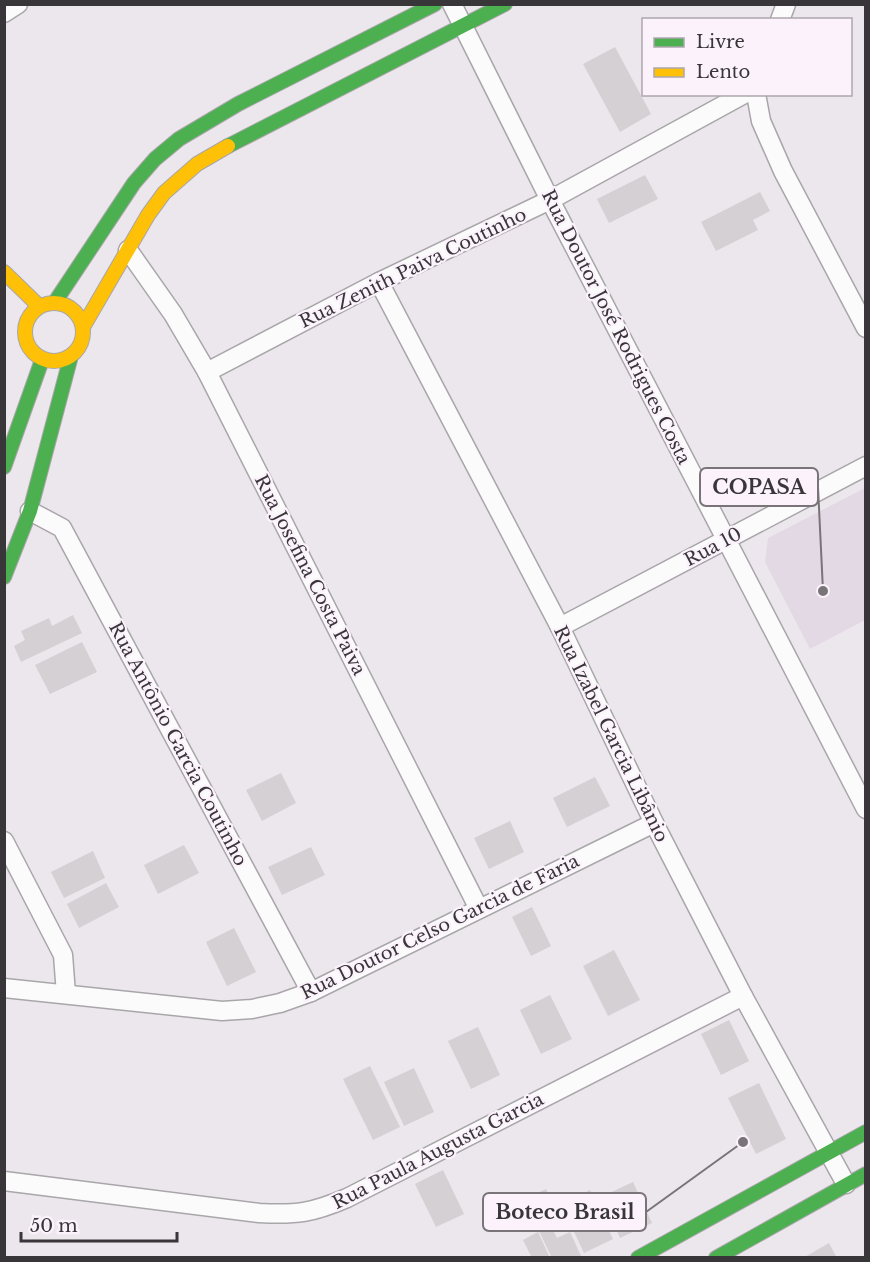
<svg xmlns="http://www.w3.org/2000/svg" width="870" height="1262" font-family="'Libre Baskerville',serif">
	<rect width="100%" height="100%" fill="#ece7ed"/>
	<polygon fill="#e3d9e4" points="865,488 865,620 810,649 765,562 768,538"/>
	<g fill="#d5d0d4">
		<polygon points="615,47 651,114 620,132 583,64"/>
		<polygon points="645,175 658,199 609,223 597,199"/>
		<polygon points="760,192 770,211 753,220 758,230 716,251 701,222"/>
		<polygon points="73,615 82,633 21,662 14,646 25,640 21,631 49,618 52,626"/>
		<polygon points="82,642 97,672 50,694 35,665"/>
		<polygon points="281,773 296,803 262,821 246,790"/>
		<polygon points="595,777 610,806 567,827 553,798"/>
		<polygon points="510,821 524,852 489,869 474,838"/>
		<polygon points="184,845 199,873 158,894 144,865"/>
		<polygon points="311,847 325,875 282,895 268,867"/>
		<polygon points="93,851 105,878 64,898 51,872"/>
		<polygon points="106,883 119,907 79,928 67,904"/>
		<polygon points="532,907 551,946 531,956 512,917"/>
		<polygon points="234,928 256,972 227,986 206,942"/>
		<polygon points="614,950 640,1000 608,1016 583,966"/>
		<polygon points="550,995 572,1039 541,1054 520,1010"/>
		<polygon points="729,1020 749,1061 721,1075 701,1034"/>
		<polygon points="478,1027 500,1075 471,1089 448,1041"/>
		<polygon points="370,1066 400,1127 373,1140 343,1079"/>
		<polygon points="414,1068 434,1112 404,1126 384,1082"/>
		<polygon points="759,1083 786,1139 756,1154 728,1098"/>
		<polygon points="443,1170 464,1214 436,1227 415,1184"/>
		<polygon points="633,1182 652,1223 620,1238 601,1197"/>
		<polygon points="546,1189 555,1208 519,1225 510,1206"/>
		<polygon points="590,1190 613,1239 584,1253 561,1204"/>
		<polygon points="550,1224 557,1238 570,1232 582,1258 552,1258 538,1229"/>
		<polygon points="538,1232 550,1258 532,1258 523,1240"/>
		<polygon points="829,1243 837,1258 803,1258"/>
	</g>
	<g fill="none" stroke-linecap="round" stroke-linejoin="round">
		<defs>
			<g id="street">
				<polyline points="452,4 550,200 866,809"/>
				<polyline points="4,13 18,4"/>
				<polyline points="780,20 786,4"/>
				<polyline points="756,94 761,121 783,171 866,328"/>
				<polyline points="128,250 173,314 207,372 479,909"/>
				<polyline points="379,282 560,627 654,823 743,996 846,1184"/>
				<polyline points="207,372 379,282 550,200 744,94"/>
				<polyline points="30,511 62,528 311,992"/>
				<polyline points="560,627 866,466"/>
				<polyline points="4,841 63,955 66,994"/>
				<polyline points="4,988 222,1011 252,1009 280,1003 311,992 654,823"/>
				<path d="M4,1181L259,1213C297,1215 312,1213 347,1198L743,996"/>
			</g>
			<g id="fast">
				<polyline points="228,146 505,4"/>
				<polyline points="55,302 134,183 155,159 179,139 238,104 435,4"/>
				<polyline points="4,467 42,360"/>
				<polyline points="4,577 30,511 71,356"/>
				<polyline points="638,1258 866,1132"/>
				<polyline points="716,1258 866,1174"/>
			</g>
			<g id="slow">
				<polyline points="4,272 39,306"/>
				<circle cx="54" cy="332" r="29"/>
				<polyline points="83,327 148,215 164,193 197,164 228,146"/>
			</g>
		</defs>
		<use href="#street" stroke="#a9a6aa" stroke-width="21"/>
		<use href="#fast" stroke="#a9a6aa" stroke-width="16"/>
		<use href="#slow" stroke="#a9a6aa" stroke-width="16"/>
		<use href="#street" stroke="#fcfbfc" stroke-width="18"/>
		<use href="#fast" stroke="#4caf50" stroke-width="14"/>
		<use href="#slow" stroke="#ffc107" stroke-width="14"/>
	</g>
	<g text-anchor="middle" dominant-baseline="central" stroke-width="4.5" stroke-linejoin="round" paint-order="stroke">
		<g font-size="18" fill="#393639" stroke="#fbf2fc">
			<text transform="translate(413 268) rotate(-26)">Rua Zenith Paiva Coutinho</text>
			<text transform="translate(616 327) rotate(63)">Rua Doutor José Rodrigues Costa</text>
			<text transform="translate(713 547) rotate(-28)">Rua 10</text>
			<text transform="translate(310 575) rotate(63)">Rua Josefina Costa Paiva</text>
			<text transform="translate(611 734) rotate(64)">Rua Izabel Garcia Libânio</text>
			<text transform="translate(178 744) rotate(62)">Rua Antônio Garcia Coutinho</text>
			<text transform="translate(440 927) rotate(-26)">Rua Doutor Celso Garcia de Faria</text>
			<text transform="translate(438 1151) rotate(-27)">Rua Paula Augusta Garcia</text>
		</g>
	</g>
	<path fill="none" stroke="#787478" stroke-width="2" d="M823 591L818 487M743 1142L646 1212"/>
	<g fill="#787478" stroke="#fbf2fc" stroke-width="2">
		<circle cx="823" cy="591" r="6"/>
		<circle cx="743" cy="1142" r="6"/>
	</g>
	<g fill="#fbf2fc" stroke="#787478" stroke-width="2">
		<rect x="700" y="468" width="118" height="38" rx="6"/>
		<rect x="483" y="1193" width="163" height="38" rx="6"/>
	</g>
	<g font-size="20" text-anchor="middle" font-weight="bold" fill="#393639">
		<text x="759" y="494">COPASA</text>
		<text x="565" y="1219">Boteco Brasil</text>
	</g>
	<rect width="870" height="1262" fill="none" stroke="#393639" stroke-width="12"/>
	<rect x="642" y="18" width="210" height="78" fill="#fbf2fc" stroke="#ada7ae" stroke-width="1.5"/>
	<rect x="654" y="38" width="30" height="9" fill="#4caf50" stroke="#ada7ae" stroke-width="1.5"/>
	<text x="696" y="48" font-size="18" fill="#393639">Livre</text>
	<rect x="654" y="68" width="30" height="9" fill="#ffc107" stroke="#ada7ae" stroke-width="1.5"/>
	<text x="696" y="78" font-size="18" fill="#393639">Lento</text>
	<path d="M21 1232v9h156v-9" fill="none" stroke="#393639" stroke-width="3"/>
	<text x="30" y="1232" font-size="18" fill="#393639" stroke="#fbf2fc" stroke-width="4.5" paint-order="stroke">50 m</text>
</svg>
